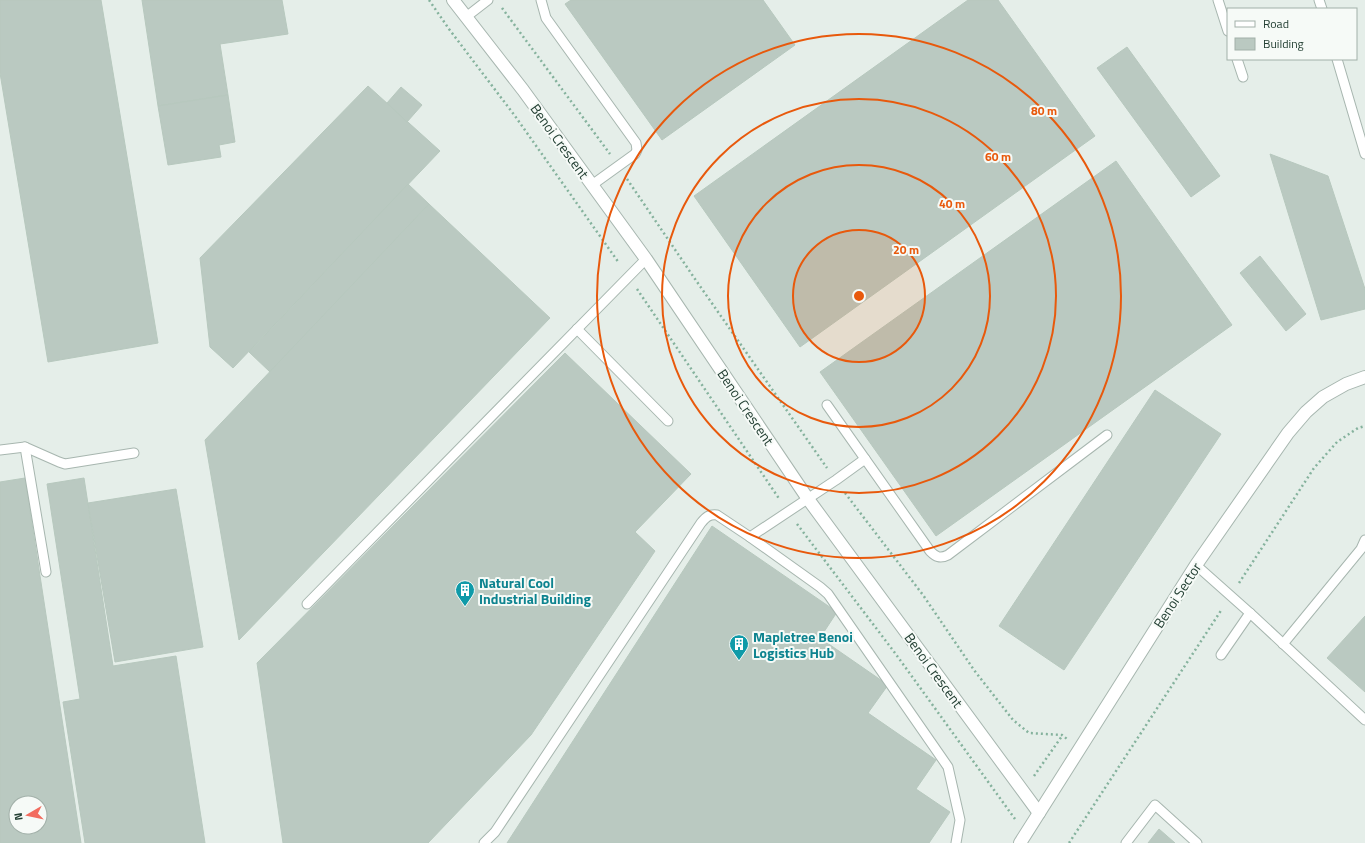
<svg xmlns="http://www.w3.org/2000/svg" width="1365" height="843" font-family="'Titillium Web',sans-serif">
	<rect width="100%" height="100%" fill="#e5eee9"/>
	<g fill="#bac9c1" stroke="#b7c8be" fill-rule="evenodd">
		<polygon points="0,0 101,0 158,343 48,362 0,73"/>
		<polygon points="142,0 282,0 288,34 220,44 228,95 158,106"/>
		<polygon points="571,0 763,0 795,45 662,140 565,4"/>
		<polygon points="968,0 998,0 1095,136 800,347 694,196"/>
		<polygon points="1127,47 1220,176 1191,197 1097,68"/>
		<polygon points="368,86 440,151 233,368 210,347 200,258"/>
		<polygon points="401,87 422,105 407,122 387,103"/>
		<polygon points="228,95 235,142 219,145 221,157 168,165 158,106"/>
		<polygon points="1270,154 1328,176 1365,289 1365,309 1321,320"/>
		<polygon points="1116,161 1232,325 936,536 820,372"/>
		<polygon points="408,184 429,204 270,372 249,352"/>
		<polygon points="429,204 550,318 239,640 205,440"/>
		<polygon points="1260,256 1306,314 1286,331 1240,273"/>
		<polygon points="565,353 691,474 635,532 655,551 531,735 428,843 283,843 257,663"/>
		<polygon points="1155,390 1221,434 1064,670 999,626"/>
		<path d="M25,478L81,843H0V482ZM16,803H40V827H16Z"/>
		<polygon points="84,478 113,666 176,656 205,843 85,843 63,702 80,699 47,484"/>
		<polygon points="176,489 203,647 115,662 88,503"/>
		<polygon points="712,526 837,612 820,638 888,685 868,713 936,760 916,789 950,812 929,843 507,843"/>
		<polygon points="1365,616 1365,692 1327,658"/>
		<polygon points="1159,829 1175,843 1148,843"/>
	</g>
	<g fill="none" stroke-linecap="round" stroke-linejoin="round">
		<defs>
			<g id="service">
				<polyline points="541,0 546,18 636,143 637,150 635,154 592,185"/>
				<polyline points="1218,0 1228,31"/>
				<polyline points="1319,0 1322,9"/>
				<polyline points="466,17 488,0"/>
				<polyline points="1237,59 1243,77"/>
				<polyline points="1337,59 1365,154"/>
				<polyline points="577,329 668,421"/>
				<path d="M827,405L930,551C936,557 940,559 948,555L1107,435"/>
				<polyline points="25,447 46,572"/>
				<polyline points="0,450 25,447 59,462 65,464 134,453"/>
				<polyline points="750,537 836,480 865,459"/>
				<polyline points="1196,565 1250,613 1365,720"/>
				<polyline points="307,604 646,259"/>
				<polyline points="1283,644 1361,549 1365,540"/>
				<polyline points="1221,655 1250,613"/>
				<path d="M484,843L495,832L701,523C706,517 709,514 717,515L750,537L820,587L828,594L948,767L960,820L956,843"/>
				<polyline points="1126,843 1155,805 1197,843"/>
			</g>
			<g id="minor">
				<polyline points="453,0 523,90 646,259 808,499 1039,813"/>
				<polyline points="1020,843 1196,565 1288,433 1306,412 1323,397 1346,384 1365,377"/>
			</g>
		</defs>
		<use href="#service" stroke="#a7b6af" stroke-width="11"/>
		<use href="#minor" stroke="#a7b6af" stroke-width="14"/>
		<g stroke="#85b29d" stroke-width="2.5" stroke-dasharray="2 3" stroke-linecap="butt">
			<polyline points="429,0 449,29 515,116 619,263"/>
			<polyline points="502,8 610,154"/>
			<polyline points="627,179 695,279 827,468"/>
			<polyline points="637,289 780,500"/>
			<polyline points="845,493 923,595 974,670 1013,720 1029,733 1062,735 1067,739"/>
			<polyline points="797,524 895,653 1015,819"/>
			<polyline points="1239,583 1314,468 1337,442 1358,428 1365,426"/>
			<polyline points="1034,776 1062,736"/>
			<polyline points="1069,843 1222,609"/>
		</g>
		<use href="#service" stroke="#fff" stroke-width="9"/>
		<use href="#minor" stroke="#fff" stroke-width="12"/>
	</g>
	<circle cx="859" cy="296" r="66" fill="#e8590c" fill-opacity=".12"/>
	<g fill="none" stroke="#e8590c" stroke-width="2">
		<circle cx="859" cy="296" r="66"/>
		<circle cx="859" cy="296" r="131"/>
		<circle cx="859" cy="296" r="197"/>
		<circle cx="859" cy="296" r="262"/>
	</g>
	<defs>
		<symbol id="building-pin" viewBox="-11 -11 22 30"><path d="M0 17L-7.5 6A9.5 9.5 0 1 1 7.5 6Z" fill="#0f9aa8" stroke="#f6faf7"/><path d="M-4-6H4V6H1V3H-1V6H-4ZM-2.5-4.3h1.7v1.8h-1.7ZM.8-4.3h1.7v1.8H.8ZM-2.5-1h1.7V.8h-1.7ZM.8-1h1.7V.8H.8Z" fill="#fff"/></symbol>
	</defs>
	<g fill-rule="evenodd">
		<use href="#building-pin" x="454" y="579" width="22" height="30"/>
		<use href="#building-pin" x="728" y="633" width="22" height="30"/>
	</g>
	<g text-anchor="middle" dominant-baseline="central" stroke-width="4" stroke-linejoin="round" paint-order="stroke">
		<g font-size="14" fill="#244034" stroke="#f6faf7">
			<text transform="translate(560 141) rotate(54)">Benoi Crescent</text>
			<text transform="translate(746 407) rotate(56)">Benoi Crescent</text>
			<text transform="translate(1177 595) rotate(-57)">Benoi Sector</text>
			<text transform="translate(934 670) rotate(54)">Benoi Crescent</text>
		</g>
		<g font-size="14" font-weight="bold" fill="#0d838f" stroke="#f6faf7" text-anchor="start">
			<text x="479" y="582">Natural Cool<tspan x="479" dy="16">Industrial Building</tspan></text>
			<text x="753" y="636">Mapletree Benoi<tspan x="753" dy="16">Logistics Hub</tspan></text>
		</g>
	</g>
	<circle cx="859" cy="296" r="6" fill="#e8590c" stroke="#f6faf7" stroke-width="2"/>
	<g font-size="12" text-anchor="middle" font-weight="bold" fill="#e8590c" stroke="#f6faf7" stroke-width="4" stroke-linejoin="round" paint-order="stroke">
		<text x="1044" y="115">80 m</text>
		<text x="998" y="161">60 m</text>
		<text x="952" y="208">40 m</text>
		<text x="906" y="254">20 m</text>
	</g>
	<rect x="1227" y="8" width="130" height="52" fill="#f6faf7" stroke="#a2b0a9"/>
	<rect x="1235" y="21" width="20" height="6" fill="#ffffff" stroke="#a2b0a9"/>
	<text x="1263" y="28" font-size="12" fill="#244034">Road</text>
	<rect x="1235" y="38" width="20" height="12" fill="#bac9c1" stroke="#a2b0a9"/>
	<text x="1263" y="48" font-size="12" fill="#244034">Building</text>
	<g transform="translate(28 815) rotate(261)"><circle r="19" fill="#f6faf7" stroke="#a2b0a9"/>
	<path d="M0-3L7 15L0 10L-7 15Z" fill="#f26c5f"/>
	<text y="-6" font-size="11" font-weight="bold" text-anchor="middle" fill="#244034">N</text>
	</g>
</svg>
